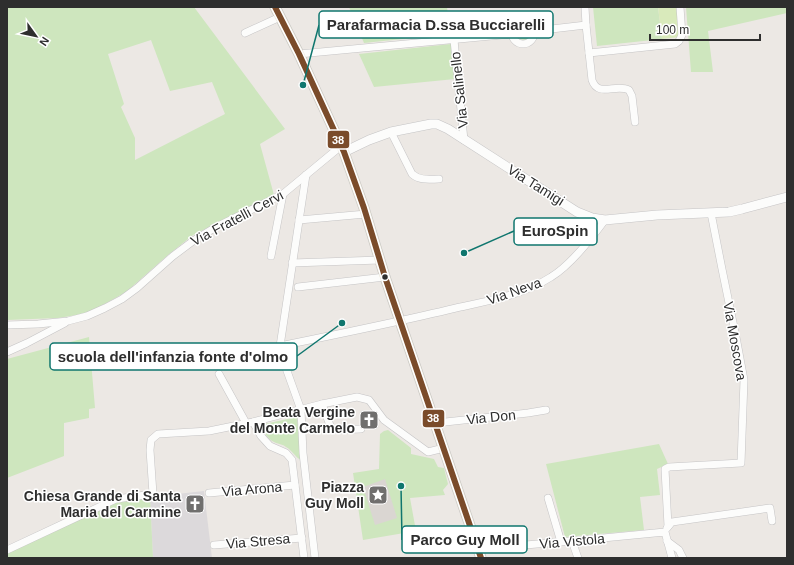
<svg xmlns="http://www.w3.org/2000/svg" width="794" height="565" font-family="Arial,sans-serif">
	<rect width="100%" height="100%" fill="#ece8e4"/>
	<polygon fill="#dcd9db" points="204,491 212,558 153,558 150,497"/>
	<g fill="#cee6be" fill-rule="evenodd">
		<path d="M7,7H194L285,129L260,144L274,195L193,235L168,255L126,292L92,311L77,315L58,318L7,320ZM151,40L170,91L212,82L225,114L135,160V138L121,107L124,104L108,54Z"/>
		<polygon points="349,7 447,7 450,34 364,43"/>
		<polygon points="593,7 658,7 662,39 597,46"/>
		<polygon points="686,7 787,7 787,13 708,31 713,72 691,72"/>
		<circle cx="524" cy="33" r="7"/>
		<polygon points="451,44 455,79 374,87 359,54"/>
		<polygon points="89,337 95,408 89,409 89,418 64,423 64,456 7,478 7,359"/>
		<path d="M297,417L301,460C295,457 292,450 286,447C283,444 278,444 274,442C268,439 263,431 260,425Z"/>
		<polygon points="388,430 411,448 411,454 434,459 438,467 444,468 448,484 443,490 445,495 410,498 416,531 363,540 353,473 379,469 380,434 384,431"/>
		<polygon points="659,444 668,464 657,469 660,495 640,497 644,530 565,537 546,464"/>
		<polygon points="150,496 153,558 7,558 7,553 116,501"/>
	</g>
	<polygon fill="#d9eabb" points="658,7 677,7 680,37 662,39"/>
	<polygon fill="#dad6d2" points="385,479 397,518 375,525 363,487"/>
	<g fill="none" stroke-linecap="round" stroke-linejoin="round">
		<defs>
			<g id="street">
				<circle cx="523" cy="33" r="11"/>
				<path d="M586,25L592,80C598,98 616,83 629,90L632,96L635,122"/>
				<polyline points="534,31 586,25 585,7"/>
				<polyline points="245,33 280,17"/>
				<polyline points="454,40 464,140"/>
				<polyline points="589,53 675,44 679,41 682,35 680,7"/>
				<polyline points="299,54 513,34"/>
				<path d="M391,132L412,174C420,181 430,179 439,179"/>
				<polyline points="306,175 280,346 282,357 301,410 303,453 315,558"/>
				<polyline points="299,220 366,214"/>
				<polyline points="271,256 283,194"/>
				<polyline points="292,263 380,260"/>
				<polyline points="298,287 385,277"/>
				<polyline points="7,325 38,324 68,321 87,316 105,308 122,299 137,288 173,256 193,241 216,227 283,194 341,146"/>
				<path d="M280,346C339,334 398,322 456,308C488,301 523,295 551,277C571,265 591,239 605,220"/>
				<polyline points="7,352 27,343 65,323"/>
				<polyline points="219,374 246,423"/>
				<polyline points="322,404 331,428 336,430 361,429"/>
				<polyline points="253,422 261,436 270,446 286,453 292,460 304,558"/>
				<polyline points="436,423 528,413 546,410"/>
				<polyline points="209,493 295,485"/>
				<polyline points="548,498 561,542"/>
				<polyline points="668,526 665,469 669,467 741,463 744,380 736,337 722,269 711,213"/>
				<polyline points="667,528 672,522 770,508 772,521"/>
				<polyline points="572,541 578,558"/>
				<polyline points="667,541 679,550 683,558"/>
				<polyline points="214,545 302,538"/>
				<polyline points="478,549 572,541 665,532 672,558"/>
				<polyline points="7,550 116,499 153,494 150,450 151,440 158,434 209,431 253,422 322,404 357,397 369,400 384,420 428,452 444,448"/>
			</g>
			<polyline id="secondary" points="344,152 369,140 391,132 431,124 437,124 448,129 577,212 592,218 605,220 657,215 729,212 742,209 787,197"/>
			<polyline id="primary" points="275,7 299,54 344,152 364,208 385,277 481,558"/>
		</defs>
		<use href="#street" stroke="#c5c4c5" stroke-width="8"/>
		<use href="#secondary" stroke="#c5c4c5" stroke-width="10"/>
		<use href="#primary" stroke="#c6c5c4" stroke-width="11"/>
		<use href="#street" stroke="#fcfcfb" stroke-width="7"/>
		<use href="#secondary" stroke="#fcfcfb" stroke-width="9"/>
		<use href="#primary" stroke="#e8e4d6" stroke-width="10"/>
		<defs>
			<polyline id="bus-1" points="275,7 299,54 344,152 364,208 385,277 481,558"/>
		</defs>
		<use href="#bus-1" stroke="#fff" stroke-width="9"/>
		<use href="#bus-1" stroke="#7a4b2a" stroke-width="6"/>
	</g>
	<defs>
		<symbol id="church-square" viewBox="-11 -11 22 22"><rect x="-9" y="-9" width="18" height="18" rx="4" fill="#706f6e" stroke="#fff"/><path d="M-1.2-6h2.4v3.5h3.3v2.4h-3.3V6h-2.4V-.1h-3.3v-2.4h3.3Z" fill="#fff"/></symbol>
		<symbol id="sight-square" viewBox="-11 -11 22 22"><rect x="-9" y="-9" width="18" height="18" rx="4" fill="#706f6e" stroke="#fff"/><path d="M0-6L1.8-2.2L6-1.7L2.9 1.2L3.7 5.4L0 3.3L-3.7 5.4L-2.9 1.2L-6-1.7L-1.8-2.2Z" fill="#fff"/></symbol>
	</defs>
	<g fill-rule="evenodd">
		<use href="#church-square" x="358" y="409" width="22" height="22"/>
		<use href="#sight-square" x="367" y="484" width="22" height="22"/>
		<use href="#church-square" x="184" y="493" width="22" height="22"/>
	</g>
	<circle fill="#2e2e2e" stroke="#fff" stroke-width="1.5" cx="385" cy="277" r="3.5"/>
	<g text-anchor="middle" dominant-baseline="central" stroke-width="3" stroke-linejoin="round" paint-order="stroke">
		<g font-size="14" fill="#2e2e2e" stroke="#fff">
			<text transform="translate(459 90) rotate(-96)">Via Salinello</text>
			<text transform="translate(536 185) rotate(32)">Via Tamigi</text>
			<text transform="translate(237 218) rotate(-28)">Via Fratelli Cervi</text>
			<text transform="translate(514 291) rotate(-19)">Via Neva</text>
			<text transform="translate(735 341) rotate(80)">Via Moscova</text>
			<text transform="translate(491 417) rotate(-6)">Via Don</text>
			<text transform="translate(252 489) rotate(-5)">Via Arona</text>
			<text transform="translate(258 541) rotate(-5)">Via Stresa</text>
			<text transform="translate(572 541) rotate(-5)">Via Vistola</text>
		</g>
		<g font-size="14" font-weight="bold" fill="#2e2e2e" stroke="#fff" text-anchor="end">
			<text x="355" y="412">Beata Vergine<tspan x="355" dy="16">del Monte Carmelo</tspan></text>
			<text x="364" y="487">Piazza<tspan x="364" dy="16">Guy Moll</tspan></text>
			<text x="181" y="496">Chiesa Grande di Santa<tspan x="181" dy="16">Maria del Carmine</tspan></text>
		</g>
	</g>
	<path fill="none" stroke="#0f766e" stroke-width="1.5" d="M303 85L319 25M464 253L514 231M342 323L297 356M401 486L402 540"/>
	<g fill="#0f766e" stroke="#fff" stroke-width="1.5">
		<circle cx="303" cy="85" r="4"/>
		<circle cx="464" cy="253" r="4"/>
		<circle cx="342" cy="323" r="4"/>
		<circle cx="401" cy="486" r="4"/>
	</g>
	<g fill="#fff" stroke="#0f766e" stroke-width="1.5">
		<rect x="319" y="11" width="234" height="27" rx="4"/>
		<rect x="514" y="218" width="83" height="27" rx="4"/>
		<rect x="50" y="343" width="247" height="27" rx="4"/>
		<rect x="402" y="526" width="125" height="27" rx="4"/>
	</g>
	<g font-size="15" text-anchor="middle" font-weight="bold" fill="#2e2e2e">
		<text x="436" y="30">Parafarmacia D.ssa Bucciarelli</text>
		<text x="555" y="236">EuroSpin</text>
		<text x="173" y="362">scuola dell'infanzia fonte d'olmo</text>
		<text x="465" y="545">Parco Guy Moll</text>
	</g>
	<g stroke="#fff" stroke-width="1.5">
		<rect x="327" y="130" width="23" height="19" rx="4" fill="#7a4b2a"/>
		<rect x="422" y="409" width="23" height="19" rx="4" fill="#7a4b2a"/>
	</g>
	<g font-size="11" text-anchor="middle" font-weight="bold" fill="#fff">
		<text x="338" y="144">38</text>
		<text x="433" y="422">38</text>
	</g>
	<rect width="794" height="565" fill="none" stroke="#2e2e2e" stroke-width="16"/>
	<g transform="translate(36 36) rotate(123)" stroke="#ffffff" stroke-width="3" paint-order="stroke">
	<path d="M0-3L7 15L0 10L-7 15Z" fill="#2e2e2e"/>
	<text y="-6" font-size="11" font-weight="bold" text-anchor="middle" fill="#2e2e2e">N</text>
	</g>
	<path d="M650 34v6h110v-6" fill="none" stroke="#2e2e2e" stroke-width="2"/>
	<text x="656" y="34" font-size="12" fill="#2e2e2e" stroke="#ffffff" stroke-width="3" paint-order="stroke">100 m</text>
</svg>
